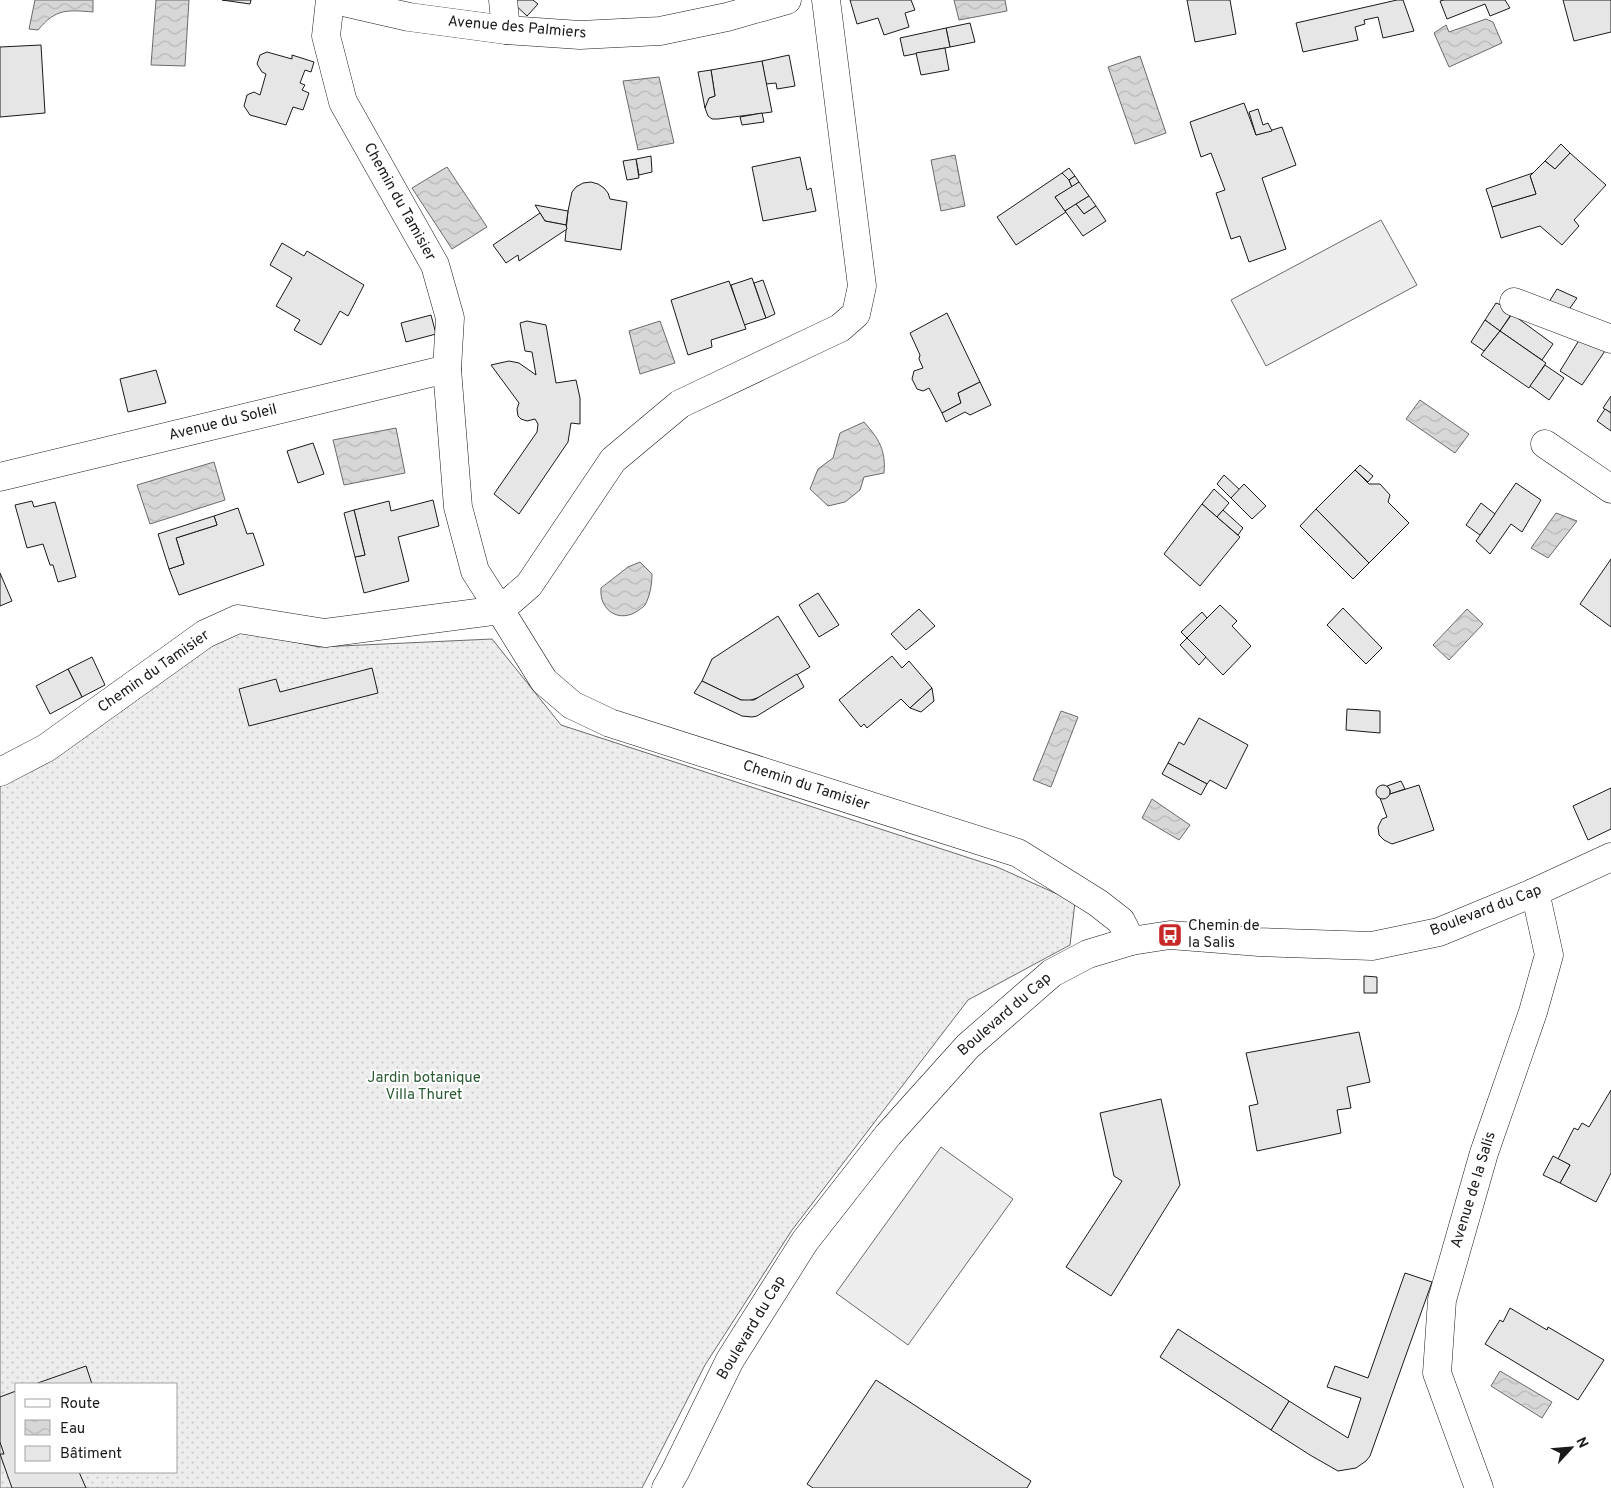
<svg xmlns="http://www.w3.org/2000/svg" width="1611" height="1488" font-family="Overpass,sans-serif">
	<defs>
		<pattern id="garden-dots" width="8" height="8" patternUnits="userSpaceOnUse" patternTransform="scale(1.25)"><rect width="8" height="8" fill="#ededed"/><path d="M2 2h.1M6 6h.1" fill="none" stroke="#cbcbcb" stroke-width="1.8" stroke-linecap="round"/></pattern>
		<pattern id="water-waves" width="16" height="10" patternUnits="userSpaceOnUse" patternTransform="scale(1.25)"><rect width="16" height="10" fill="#d7d7d7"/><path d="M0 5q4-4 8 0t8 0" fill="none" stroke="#b8b8b8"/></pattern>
	</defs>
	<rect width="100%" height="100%" fill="#fff"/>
	<g fill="#ededed" stroke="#6a6a6a">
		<polygon points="1381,220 1417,285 1266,366 1231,300"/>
		<polygon points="941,1147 1013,1199 908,1345 836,1293"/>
	</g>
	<path fill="url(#garden-dots)" stroke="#6a6a6a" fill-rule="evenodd" d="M237,630L319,647L492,639L561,725L997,867L1075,902L1070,945L968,1000L792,1230L705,1365L642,1488H0V781ZM16,1384H176V1472H16Z"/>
	<g fill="url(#water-waves)" stroke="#6a6a6a">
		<path d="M35,0H93V12C68,10 56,8 38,30L29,29Z"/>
		<polygon points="156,0 189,0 185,66 151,65"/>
		<polygon points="954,0 1005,0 1007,11 959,20"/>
		<polygon points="1486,19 1493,22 1502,43 1449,67 1434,33 1446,25 1449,32"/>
		<polygon points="1140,56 1166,133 1135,144 1108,67"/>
		<polygon points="659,77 674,143 638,150 623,81"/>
		<polygon points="955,155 965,206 941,211 931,160"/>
		<polygon points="447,167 487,227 452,249 412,188"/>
		<polygon points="660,321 675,363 640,374 629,331"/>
		<polygon points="1420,400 1469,434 1455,453 1406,419"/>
		<path d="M864,422C879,439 886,450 884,473L864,477L860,490L845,502L828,506L810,489L818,469L833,458L840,433Z"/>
		<polygon points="396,428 405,473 344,485 333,440"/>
		<polygon points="214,462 225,500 150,524 137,485"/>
		<polygon points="1556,513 1577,521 1548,558 1531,548"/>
		<path d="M640,562L652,574C652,584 650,596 645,605C644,607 641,608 639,610C620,624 599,611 601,588L628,567Z"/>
		<polygon points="1467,609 1483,624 1449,660 1433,645"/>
		<polygon points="1061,711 1078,717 1051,787 1033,780"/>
		<polygon points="1152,799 1190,825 1179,840 1142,818"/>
		<polygon points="1500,1371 1552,1402 1542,1418 1491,1386"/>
	</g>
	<g fill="#e6e6e6" stroke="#1a1a1a">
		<polygon points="222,0 251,0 250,4"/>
		<polygon points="514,0 533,0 538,4 527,16 512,2"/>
		<polygon points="850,0 911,0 915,10 905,13 909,27 884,35 878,18 857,24"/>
		<polygon points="1187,0 1230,0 1236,34 1195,42"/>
		<polygon points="1397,0 1403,0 1414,31 1383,38 1378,17 1364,20 1365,24 1355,27 1358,40 1303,52 1296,23"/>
		<polygon points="1444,0 1505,0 1510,8 1490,16 1485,4 1447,19 1440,1"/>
		<polygon points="1563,0 1611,0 1611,32 1574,41"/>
		<polygon points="970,23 975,42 950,47 946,28"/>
		<polygon points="946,28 950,47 904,56 900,38"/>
		<polygon points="41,45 45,113 0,117 0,47"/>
		<polygon points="945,48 949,70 921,75 916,53"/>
		<polygon points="267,52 292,59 292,55 314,62 311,72 305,70 300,83 305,85 302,90 309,93 303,110 293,107 286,125 250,115 244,106 247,95 254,92 260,95 266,74 262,72 257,64 260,55"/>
		<polygon points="789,55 795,86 777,89 776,83 766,84 762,61"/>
		<polygon points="762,61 772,112 718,119 712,119 708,116 705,108 706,103 709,98 715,96 711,70"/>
		<polygon points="711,70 715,96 709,98 705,108 698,72"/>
		<polygon points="1244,103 1256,135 1282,127 1296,165 1262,178 1286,249 1249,262 1240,236 1231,239 1216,193 1225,190 1211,153 1201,157 1190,122"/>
		<polygon points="1258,109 1263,125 1268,123 1272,131 1256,135 1249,112"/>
		<polygon points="762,113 764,122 742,125 740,117"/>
		<polygon points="1561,144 1570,153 1555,169 1545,161"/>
		<polygon points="1570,153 1606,185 1574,220 1579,226 1562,245 1540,226 1501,238 1492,207 1536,194 1530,176 1545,161 1555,169"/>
		<polygon points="651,156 652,172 639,175 636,159"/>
		<polygon points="800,157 807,190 811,188 816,211 763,221 752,167"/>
		<polygon points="636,159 639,178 627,180 623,161"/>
		<polygon points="1069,168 1075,176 1069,180 1062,173"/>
		<polygon points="1062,173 1069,180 1072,187 1055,197 1066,212 1016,245 997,217"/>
		<polygon points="1533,173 1530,176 1536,194 1492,207 1486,189"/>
		<polygon points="1075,176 1079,182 1072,187 1069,180"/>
		<polygon points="591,182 598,184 604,188 608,193 610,199 627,202 621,250 565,241 568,211 572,192 576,187 583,183"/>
		<polygon points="1079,182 1089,196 1065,211 1055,197"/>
		<polygon points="1089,196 1096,206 1084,214 1076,204"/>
		<polygon points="1076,204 1084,214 1096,206 1106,221 1083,236 1065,211"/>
		<polygon points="535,205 568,211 566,225 545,221"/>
		<polygon points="540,213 545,221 566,225 567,229 519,261 518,255 506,263 493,245"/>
		<polygon points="282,243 304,256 307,251 364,285 348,316 340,311 321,345 294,330 300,320 276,306 292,278 270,265"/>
		<polygon points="752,278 766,318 744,325 731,285"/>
		<polygon points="763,280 775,314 766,318 754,283"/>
		<polygon points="729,281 746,329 711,340 712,347 688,355 671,300"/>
		<polygon points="1557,289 1577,298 1568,311 1549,302"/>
		<polygon points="1496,303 1514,310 1500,331 1485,320"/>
		<polygon points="947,313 980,382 958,393 961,403 942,413 929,388 923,391 917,389 912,379 914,371 923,368 919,359 920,355 910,333"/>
		<polygon points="1512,314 1553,344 1542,360 1500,331"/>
		<polygon points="431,315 436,334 406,342 401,323"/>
		<polygon points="1485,320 1500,331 1484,351 1471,342"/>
		<polygon points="527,321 546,325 556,383 576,380 580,398 580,424 571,423 568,442 519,514 494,494 537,432 538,424 535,419 527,421 521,419 518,416 517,409 519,403 491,365 509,361 519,363 536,375 532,352 525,351 520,323"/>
		<polygon points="1500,331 1546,363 1529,388 1481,355"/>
		<polygon points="1581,337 1607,348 1582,385 1560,371"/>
		<polygon points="1545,365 1564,378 1549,400 1530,386"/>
		<polygon points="156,370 166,403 128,412 120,379"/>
		<polygon points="980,382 991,405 970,415 965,412 946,422 942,413 961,403 958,393"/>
		<polygon points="1611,396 1611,413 1603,408"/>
		<polygon points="1605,409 1611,413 1611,431 1597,421"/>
		<polygon points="313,443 324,474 298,483 287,451"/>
		<polygon points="1360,465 1373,476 1368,482 1355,470"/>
		<polygon points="1355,470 1369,484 1380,484 1390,495 1388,502 1409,523 1369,563 1316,509"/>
		<polygon points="1224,475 1240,490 1231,498 1217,484"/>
		<polygon points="1516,483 1541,500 1522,532 1511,524 1490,554 1476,541"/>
		<polygon points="1244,484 1266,506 1252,519 1231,498"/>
		<polygon points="1214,489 1229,503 1217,517 1202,504"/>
		<polygon points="433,500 439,526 398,537 409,581 364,593 355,557 365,555 354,510 389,501 391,511"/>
		<polygon points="32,501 34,507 55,502 76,577 58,582 53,565 50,565 43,544 27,548 15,505"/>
		<polygon points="1481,503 1495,514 1480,535 1466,525"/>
		<polygon points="1202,504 1240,537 1200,586 1164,554"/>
		<polygon points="238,508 247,534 253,533 264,565 179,595 169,569 184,564 176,538 217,525 214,516"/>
		<polygon points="1316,509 1369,563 1353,579 1300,526"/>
		<polygon points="354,510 365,555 355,557 344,513"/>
		<polygon points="1223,510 1243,528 1238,535 1217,517"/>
		<polygon points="214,516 217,525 176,538 184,564 169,569 158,534"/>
		<polygon points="1611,559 1611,627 1580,604"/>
		<polygon points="0,573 12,601 0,606"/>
		<polygon points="818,593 839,625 819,637 799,605"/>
		<polygon points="1220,605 1237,621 1232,626 1251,646 1223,675 1187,638"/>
		<polygon points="1343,608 1382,648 1366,664 1327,625"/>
		<polygon points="919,609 935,626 906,650 891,634"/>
		<polygon points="1202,612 1207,618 1187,638 1181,632"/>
		<polygon points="778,616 810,667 760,697 748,701 741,700 702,681 712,659"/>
		<polygon points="1187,638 1206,657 1199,665 1180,645"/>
		<polygon points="892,656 902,668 909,661 932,688 910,708 901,699 867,728 864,724 861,727 839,700"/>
		<polygon points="92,657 105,685 82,697 68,669"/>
		<polygon points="372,668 378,693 249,726 239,689 276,679 280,692"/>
		<polygon points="68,669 82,697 50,714 36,686"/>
		<polygon points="797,674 804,687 757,716 752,717 742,716 694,693 702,681 741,700 754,700"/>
		<polygon points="932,688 934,701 921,712 910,708"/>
		<polygon points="1347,709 1380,711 1380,733 1346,730"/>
		<polygon points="1199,718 1248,745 1226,789 1210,780 1207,784 1168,763 1179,742 1184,745"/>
		<polygon points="1168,763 1207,784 1201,795 1162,774"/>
		<polygon points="1401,781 1405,789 1390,794 1390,790 1387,786"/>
		<polygon points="1419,785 1434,830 1392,844 1384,840 1379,835 1378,827 1382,819 1387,817 1380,798 1386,797 1390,794"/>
		<circle cx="1383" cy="792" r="7"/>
		<polygon points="1611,788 1611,829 1588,840 1573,806"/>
		<polygon points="1364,976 1377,977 1377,993 1364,993"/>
		<polygon points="1359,1032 1370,1082 1347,1087 1351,1108 1337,1110 1341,1133 1257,1151 1249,1106 1258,1104 1246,1053"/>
		<polygon points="1611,1090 1611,1173 1596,1202 1560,1183 1570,1165 1558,1159 1574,1128 1578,1130 1582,1123 1589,1127"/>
		<polygon points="1161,1099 1180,1185 1111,1296 1066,1267 1122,1181 1114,1176 1100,1113"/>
		<polygon points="1553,1156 1570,1165 1560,1183 1543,1175"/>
		<polygon points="1405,1273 1432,1282 1370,1456 1366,1461 1356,1468 1338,1471 1310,1455 1271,1430 1289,1401 1348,1438 1361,1398 1327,1387 1335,1366 1368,1378"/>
		<polygon points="1510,1308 1547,1330 1548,1327 1604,1360 1578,1400 1485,1344 1500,1320 1503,1322"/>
		<polygon points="1178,1329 1289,1401 1271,1430 1160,1357"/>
		<polygon points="86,1366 92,1384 35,1384"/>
		<polygon points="876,1380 1031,1481 1027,1488 813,1488 807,1484"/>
		<polygon points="16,1391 16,1472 79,1472 86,1488 12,1488 0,1454 4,1454 0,1442 0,1397"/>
	</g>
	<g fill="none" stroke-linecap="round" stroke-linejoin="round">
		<defs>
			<g id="minor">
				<polyline points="330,0 326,36 343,102 435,265 450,318 447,369 458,507 475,571 500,610 529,585 613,460 680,404 840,328 856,314 862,286 826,0"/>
				<polyline points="335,0 409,17 506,30 580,35 660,31 727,17 787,0"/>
				<polyline points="503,0 506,30"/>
				<polyline points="1514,302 1611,339"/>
				<polyline points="1545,444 1611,489"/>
				<polyline points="0,477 447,369"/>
				<polyline points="0,772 46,748 205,634 238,619 325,633 500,610 544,681 572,705 610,723 1018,853 1098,903 1121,921 1131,941"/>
				<polyline points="666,1488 675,1472 730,1360 805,1241 888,1135 968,1046 1052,973 1088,954 1131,941 1170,935 1259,942 1372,946 1439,932 1533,893 1611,857"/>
				<polyline points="1479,1488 1437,1373 1442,1300 1484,1153 1533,1012 1549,955 1538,905 1533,893"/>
			</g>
		</defs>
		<use href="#minor" stroke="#1a1a1a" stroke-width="29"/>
		<use href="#minor" stroke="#fff" stroke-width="28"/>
	</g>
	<defs>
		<symbol id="bus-square" viewBox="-11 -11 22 22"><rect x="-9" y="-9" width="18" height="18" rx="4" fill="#c62828" stroke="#fff"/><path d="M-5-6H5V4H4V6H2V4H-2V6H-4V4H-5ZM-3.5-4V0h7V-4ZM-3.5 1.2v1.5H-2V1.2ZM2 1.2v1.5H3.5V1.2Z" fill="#fff"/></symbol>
	</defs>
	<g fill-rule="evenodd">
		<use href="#bus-square" x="1156" y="921" width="28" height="28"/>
	</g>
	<g text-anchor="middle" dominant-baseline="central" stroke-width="4" stroke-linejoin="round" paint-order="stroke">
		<g font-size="15" fill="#1a1a1a" stroke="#fff">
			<text transform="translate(517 28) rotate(5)">Avenue des Palmiers</text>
			<text transform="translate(399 202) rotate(61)">Chemin du Tamisier</text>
			<text transform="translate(223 423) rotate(-14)">Avenue du Soleil</text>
			<text transform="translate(154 672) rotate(-35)">Chemin du Tamisier</text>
			<text transform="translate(806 786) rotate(18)">Chemin du Tamisier</text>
			<text transform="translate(1486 911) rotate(-21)">Boulevard du Cap</text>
			<text transform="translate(1005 1015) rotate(-41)">Boulevard du Cap</text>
			<text transform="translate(1474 1190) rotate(-73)">Avenue de la Salis</text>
			<text transform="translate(752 1328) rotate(-59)">Boulevard du Cap</text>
		</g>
		<g font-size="15" fill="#1a1a1a" stroke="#fff" text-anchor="start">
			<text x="1188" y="926">Chemin de<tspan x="1188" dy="17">la Salis</tspan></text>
		</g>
		<g font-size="15" fill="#2b5a34" stroke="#fff">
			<text x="424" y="1078">Jardin botanique<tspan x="424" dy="17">Villa Thuret</tspan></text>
		</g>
	</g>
	<rect x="15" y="1383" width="162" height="90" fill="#ffffff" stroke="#a3a3a3"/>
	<rect x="25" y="1399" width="25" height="8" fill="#ffffff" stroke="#a3a3a3"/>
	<text x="60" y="1408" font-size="15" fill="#1a1a1a">Route</text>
	<rect x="25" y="1420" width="25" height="15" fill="url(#water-waves)" stroke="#a3a3a3"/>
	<text x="60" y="1433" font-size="15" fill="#1a1a1a">Eau</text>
	<rect x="25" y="1446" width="25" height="15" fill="#e6e6e6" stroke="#a3a3a3"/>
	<text x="60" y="1458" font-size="15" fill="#1a1a1a">Bâtiment</text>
	<g transform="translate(1571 1448) rotate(64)" stroke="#ffffff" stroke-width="4" paint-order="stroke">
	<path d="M0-4L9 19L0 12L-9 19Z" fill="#1a1a1a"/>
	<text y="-8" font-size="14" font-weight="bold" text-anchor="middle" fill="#1a1a1a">N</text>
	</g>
</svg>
